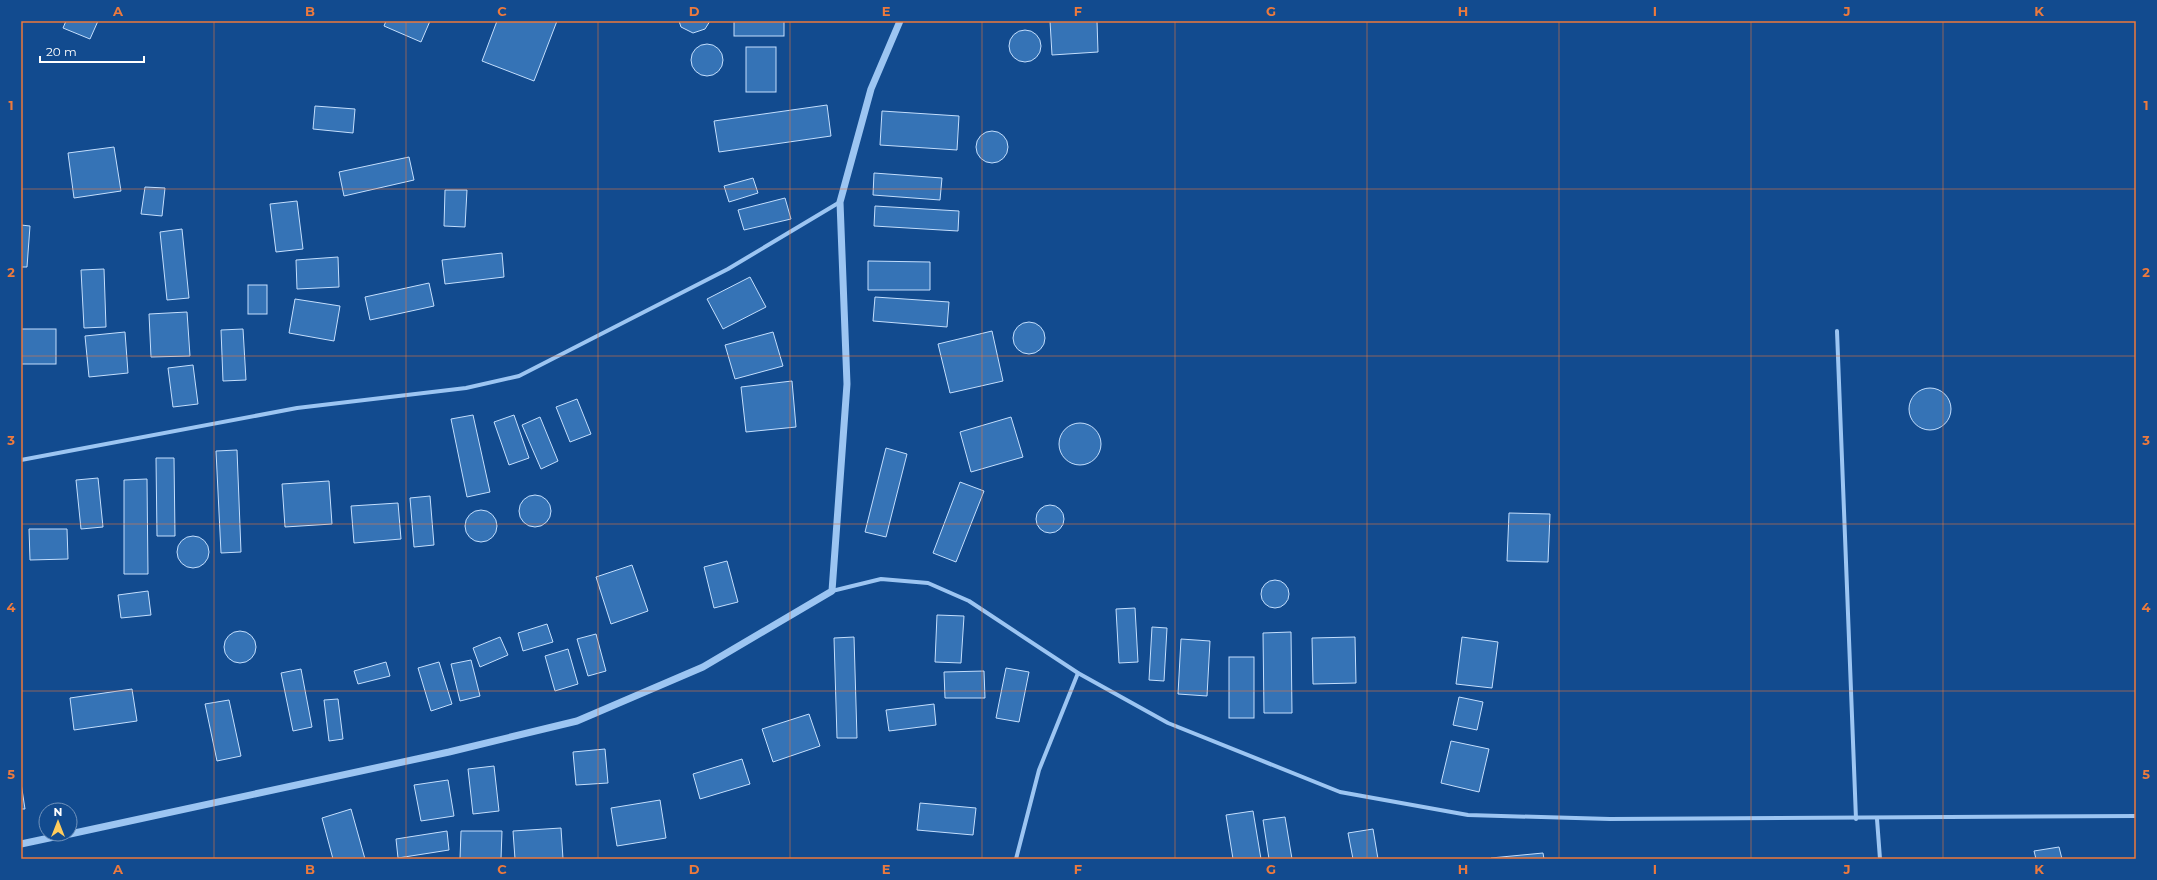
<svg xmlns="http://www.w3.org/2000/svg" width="2157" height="880" font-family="Montserrat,sans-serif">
	<rect width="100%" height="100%" fill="#124b8f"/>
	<g fill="#3573b6" stroke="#c3defd">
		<polygon points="66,21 98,21 90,39 63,28"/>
		<polygon points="386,21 430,21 421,42 384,26"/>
		<polygon points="497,21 557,21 534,81 482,61"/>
		<polygon points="679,21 710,21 705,29 693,33 681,27"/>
		<rect x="734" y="21" width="50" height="15"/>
		<polygon points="1050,21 1097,21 1098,52 1052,55"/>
		<circle cx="1025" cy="46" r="16"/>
		<circle cx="707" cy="60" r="16"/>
		<rect x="746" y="47" width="30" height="45"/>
		<polygon points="827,105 831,136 719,152 714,121"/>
		<polygon points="315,106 355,109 353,133 313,129"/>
		<polygon points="882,111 959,116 957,150 880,145"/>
		<circle cx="992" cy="147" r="16"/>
		<polygon points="114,147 121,191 74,198 68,153"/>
		<polygon points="409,157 414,180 344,196 339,172"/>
		<polygon points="874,173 942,178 940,200 873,195"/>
		<polygon points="753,178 758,193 729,202 724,186"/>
		<polygon points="145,187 165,188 162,216 141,214"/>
		<polygon points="445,190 467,190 465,227 444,226"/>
		<polygon points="785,198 791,219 744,230 738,210"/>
		<polygon points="297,201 303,249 276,252 270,204"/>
		<polygon points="875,206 959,211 958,231 874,226"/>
		<polygon points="21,225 30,226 27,267 21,267"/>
		<polygon points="182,229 189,298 167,300 160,232"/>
		<polygon points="502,253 504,277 445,284 442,260"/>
		<polygon points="338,257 339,287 297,289 296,260"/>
		<polygon points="868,261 930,262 930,290 868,290"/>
		<polygon points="104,269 106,327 84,328 81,270"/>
		<polygon points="750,277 766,307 723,329 707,299"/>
		<polygon points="429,283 434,306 370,320 365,297"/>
		<rect x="248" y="285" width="19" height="29"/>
		<polygon points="875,297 949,302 947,327 873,321"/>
		<polygon points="295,299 340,306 334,341 289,333"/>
		<polygon points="187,312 190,356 151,357 149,314"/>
		<circle cx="1029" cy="338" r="16"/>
		<rect x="21" y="329" width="35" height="35"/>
		<polygon points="243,329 246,380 223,381 221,330"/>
		<polygon points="992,331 1003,381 950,393 938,344"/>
		<polygon points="125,332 128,373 89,377 85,336"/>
		<polygon points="773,332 783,366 735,379 725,345"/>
		<polygon points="193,365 198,404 173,407 168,368"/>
		<polygon points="792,381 796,427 746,432 741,387"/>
		<circle cx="1930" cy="409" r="21"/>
		<polygon points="577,399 591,434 570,442 556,407"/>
		<polygon points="473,415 490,492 467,497 451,419"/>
		<polygon points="514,415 529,458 509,465 494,422"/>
		<polygon points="540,417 558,461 541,469 522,425"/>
		<polygon points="1011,417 1023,457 971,472 960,432"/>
		<circle cx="1080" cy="444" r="21"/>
		<polygon points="886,448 907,454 886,537 865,532"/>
		<polygon points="237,450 241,552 221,553 216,451"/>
		<polygon points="156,458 174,458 175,536 157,536"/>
		<polygon points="98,478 103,527 81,529 76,480"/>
		<polygon points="147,479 148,574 124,574 124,480"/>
		<polygon points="329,481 332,524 285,527 282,484"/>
		<polygon points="960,482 984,491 956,562 933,553"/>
		<circle cx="535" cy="511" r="16"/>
		<polygon points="430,496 434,545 414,547 410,498"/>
		<polygon points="398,503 401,539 354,543 351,506"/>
		<circle cx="1050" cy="519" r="14"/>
		<circle cx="481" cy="526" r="16"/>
		<polygon points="1509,513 1550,514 1548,562 1507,561"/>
		<polygon points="29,529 67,529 68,559 30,560"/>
		<circle cx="193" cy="552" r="16"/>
		<polygon points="727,561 738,602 714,608 704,567"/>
		<polygon points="632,565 648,611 611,624 596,577"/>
		<circle cx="1275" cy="594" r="14"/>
		<polygon points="148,591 151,615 121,618 118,595"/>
		<polygon points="1135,608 1138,662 1119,663 1116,609"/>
		<polygon points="937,615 964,616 961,663 935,662"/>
		<polygon points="547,624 553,642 523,651 518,633"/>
		<polygon points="1152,627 1167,628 1164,681 1149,680"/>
		<circle cx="240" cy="647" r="16"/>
		<polygon points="1291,632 1292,713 1264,713 1263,633"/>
		<polygon points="596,634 606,671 588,676 577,639"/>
		<polygon points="500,637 508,655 480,667 473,648"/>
		<polygon points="854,637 857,738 837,738 834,638"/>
		<polygon points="1355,637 1356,683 1313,684 1312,638"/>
		<polygon points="1462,637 1498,642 1492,688 1456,684"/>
		<polygon points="1181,639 1210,641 1207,696 1178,694"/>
		<polygon points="568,649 578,684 555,691 545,656"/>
		<rect x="1229" y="657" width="25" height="61"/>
		<polygon points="471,660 480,696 460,701 451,664"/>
		<polygon points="386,662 390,676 358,684 354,671"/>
		<polygon points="439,662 452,704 431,711 418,668"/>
		<polygon points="1006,668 1029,672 1019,722 996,718"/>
		<polygon points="301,669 312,727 293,731 281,673"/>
		<polygon points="984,671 985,698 945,698 944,672"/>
		<polygon points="132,689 137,721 74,730 70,698"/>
		<polygon points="1459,697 1483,702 1477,730 1453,725"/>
		<polygon points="338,699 343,739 329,741 324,700"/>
		<polygon points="229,700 241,756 217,761 205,704"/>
		<polygon points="934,704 936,725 889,731 886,710"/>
		<polygon points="809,714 820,746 773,762 762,729"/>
		<polygon points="1451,741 1489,749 1479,792 1441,783"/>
		<polygon points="605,749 608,783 576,785 573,752"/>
		<polygon points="742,759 750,784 700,799 693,774"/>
		<polygon points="494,766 499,811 473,814 468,769"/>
		<polygon points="448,780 454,816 421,821 414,785"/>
		<polygon points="21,783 25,809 21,809"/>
		<polygon points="660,800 666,838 617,846 611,808"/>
		<polygon points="920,803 976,808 973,835 917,830"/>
		<polygon points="351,809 365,859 333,859 322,818"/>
		<polygon points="1253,811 1261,859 1233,859 1226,815"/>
		<polygon points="1285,817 1292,859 1269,859 1263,820"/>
		<polygon points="561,828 563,859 515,859 513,831"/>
		<polygon points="1373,829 1378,859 1353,859 1348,833"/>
		<polygon points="447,831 449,850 398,858 396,839"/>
		<polygon points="461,831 502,831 501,859 460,859"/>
		<polygon points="2059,847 2062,859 2036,859 2034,851"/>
		<polygon points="1543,853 1544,859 1491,859 1491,858"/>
	</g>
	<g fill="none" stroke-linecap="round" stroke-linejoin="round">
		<g stroke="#9cc5f2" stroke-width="4">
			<polyline points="1837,331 1856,819"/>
			<polyline points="21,460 297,408 466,388 519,376 728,269 840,202"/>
			<polyline points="832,591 881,579 928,583 969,601 1078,673 1168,723 1340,792 1468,815 1610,819 2136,816"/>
			<polyline points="1877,819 1880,859"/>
			<polyline points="1016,859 1039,770 1078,673"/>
		</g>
		<g stroke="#9cc5f2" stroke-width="7">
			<polyline points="70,834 449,752 577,721 703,667 832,591 847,384 840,202 871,89 900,21"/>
			<polyline points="21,844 68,834"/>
		</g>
	</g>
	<path fill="none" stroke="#ed7a3d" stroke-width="1" stroke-opacity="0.55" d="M214,21V859M406,21V859M598,21V859M790,21V859M982,21V859M1175,21V859M1367,21V859M1559,21V859M1751,21V859M1943,21V859M21,189H2136M21,356H2136M21,524H2136M21,691H2136"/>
	<rect width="2157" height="880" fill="none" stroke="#124b8f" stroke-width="44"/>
	<g transform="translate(58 822)"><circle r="19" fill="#124b8f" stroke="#7193bc"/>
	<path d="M0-3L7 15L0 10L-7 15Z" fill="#ffcc5c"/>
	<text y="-6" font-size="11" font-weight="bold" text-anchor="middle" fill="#ffffff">N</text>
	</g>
	<path d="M40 56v6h104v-6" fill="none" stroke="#ffffff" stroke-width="2"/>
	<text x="46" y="56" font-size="12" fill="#ffffff" stroke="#124b8f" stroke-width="3" paint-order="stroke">20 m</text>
	<rect x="22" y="22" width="2113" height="836" fill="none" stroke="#ed7a3d" stroke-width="1.5"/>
	<g font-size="13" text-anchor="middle" font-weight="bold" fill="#ed7a3d">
		<text x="118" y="16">A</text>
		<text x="310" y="16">B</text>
		<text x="502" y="16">C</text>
		<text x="694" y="16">D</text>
		<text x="886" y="16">E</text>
		<text x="1078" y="16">F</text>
		<text x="1271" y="16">G</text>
		<text x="1463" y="16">H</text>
		<text x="1655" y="16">I</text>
		<text x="1847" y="16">J</text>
		<text x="2039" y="16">K</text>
		<text x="11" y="110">1</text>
		<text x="2146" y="110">1</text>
		<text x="11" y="277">2</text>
		<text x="2146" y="277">2</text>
		<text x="11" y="445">3</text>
		<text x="2146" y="445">3</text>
		<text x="11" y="612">4</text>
		<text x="2146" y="612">4</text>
		<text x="11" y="779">5</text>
		<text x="2146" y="779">5</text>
		<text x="118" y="874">A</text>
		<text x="310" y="874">B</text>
		<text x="502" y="874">C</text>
		<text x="694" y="874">D</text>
		<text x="886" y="874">E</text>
		<text x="1078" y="874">F</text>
		<text x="1271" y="874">G</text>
		<text x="1463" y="874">H</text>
		<text x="1655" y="874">I</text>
		<text x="1847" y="874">J</text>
		<text x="2039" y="874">K</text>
	</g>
</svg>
